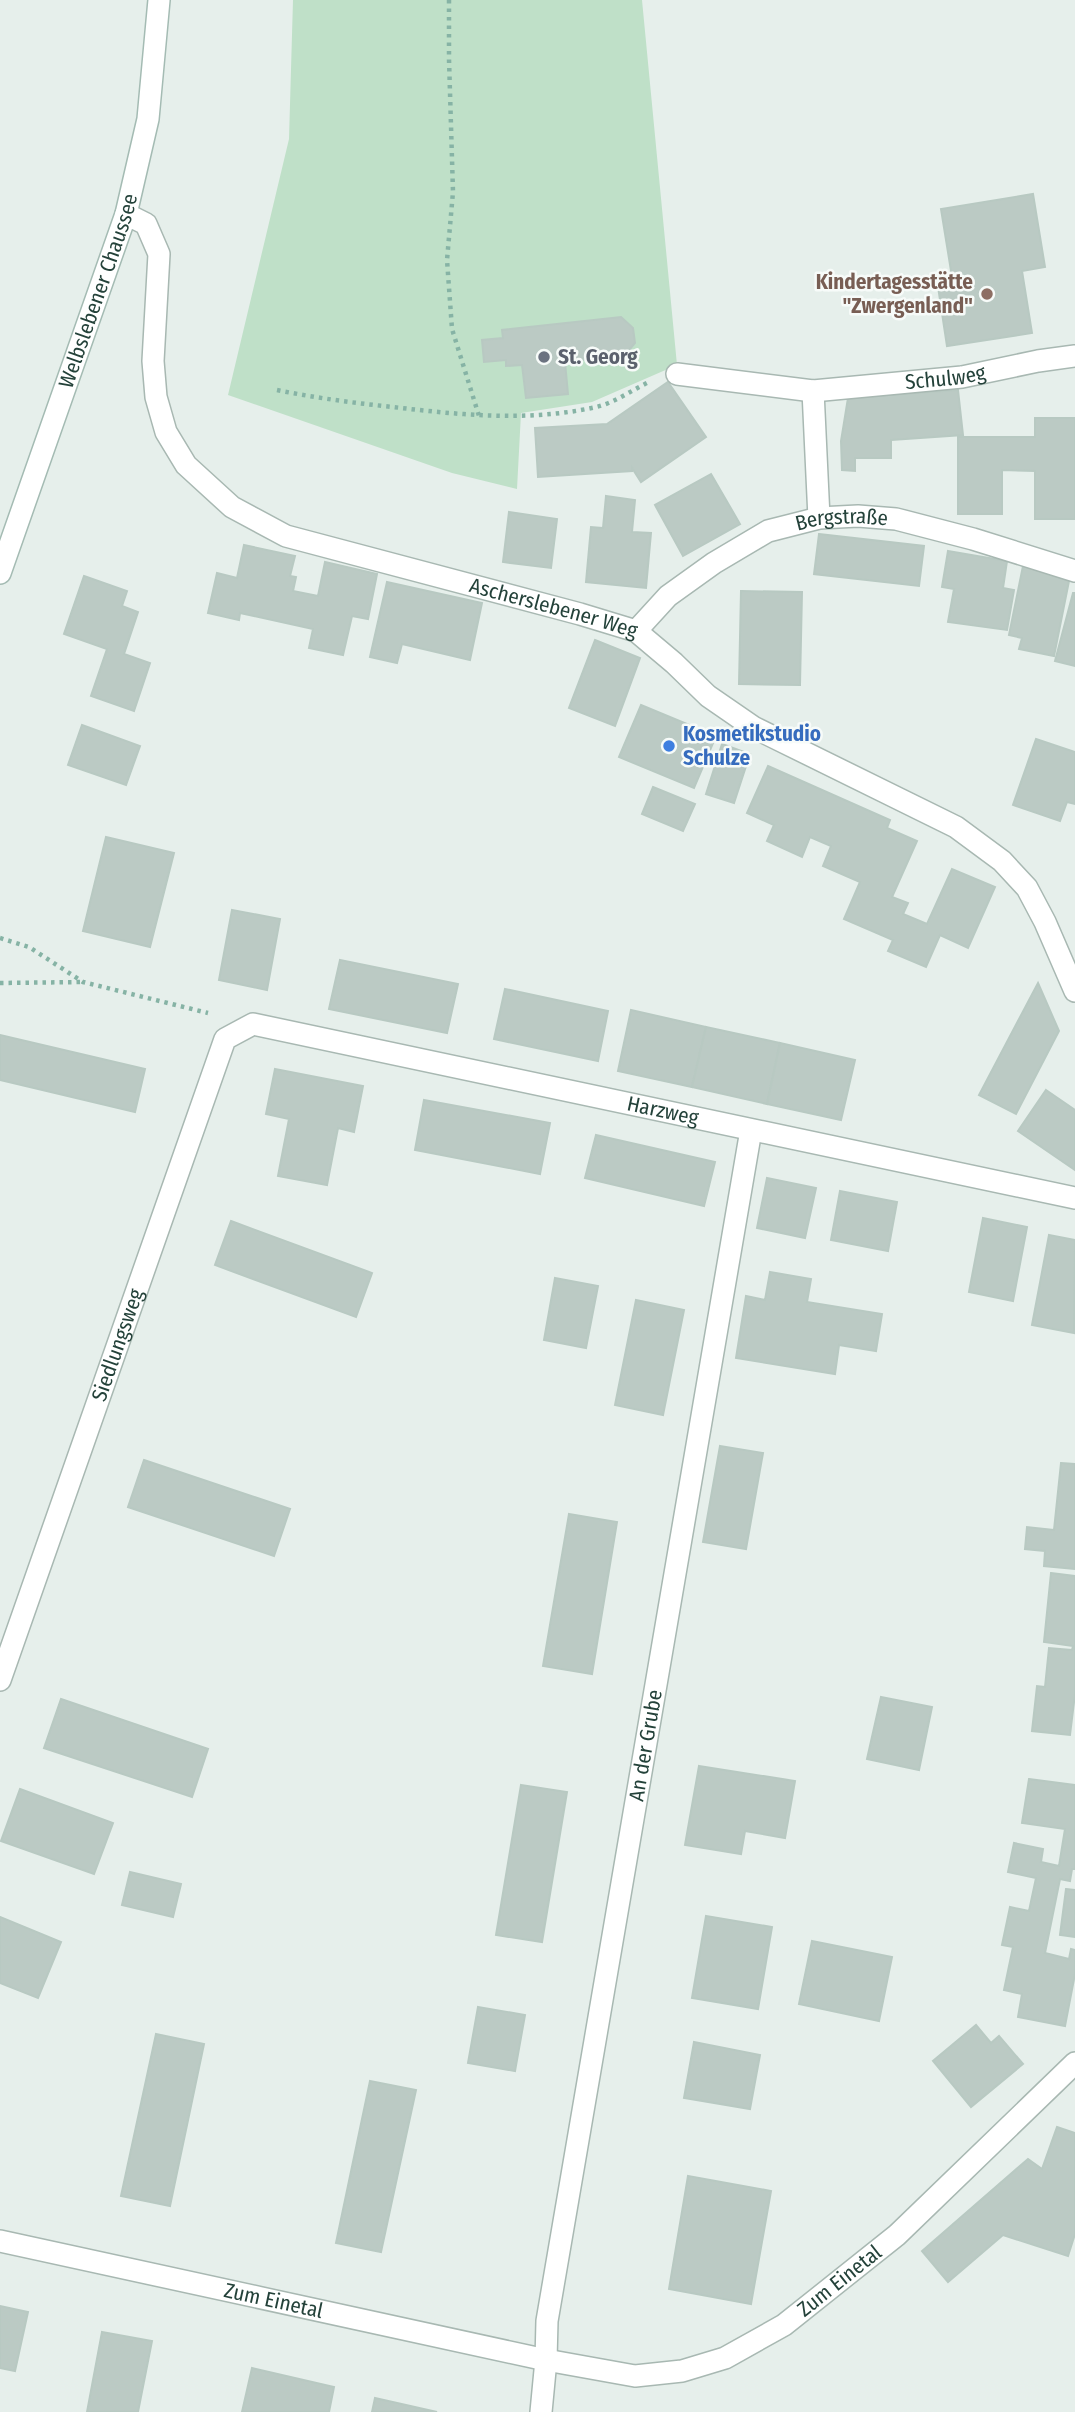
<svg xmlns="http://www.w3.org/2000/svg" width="1075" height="2412" font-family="'Fira Sans Condensed',sans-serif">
	<rect width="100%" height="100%" fill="#e6efeb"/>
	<polygon fill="#bfe0c8" points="293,0 642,0 677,365 592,402 521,413 517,489 452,473 228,395 289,139"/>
	<g fill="#bbcac4" stroke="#b8c9c2" stroke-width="2">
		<polygon points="1033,194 1045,267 1022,271 1032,333 947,346 937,280 952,277 941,209"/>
		<polygon points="621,317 633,328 635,343 625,355 565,362 568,394 526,398 522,365 506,366 506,360 484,362 482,340 503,338 502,330"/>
		<polygon points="668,382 706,437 641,482 632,468 632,471 538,477 535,428 607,424"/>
		<polygon points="958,390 963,435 891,440 891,458 855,458 855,471 842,470 841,441 848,398"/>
		<polygon points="1035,418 1075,418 1075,519 1035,519 1035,471 1002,470 1002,514 958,514 958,437 1035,437"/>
		<polygon points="711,474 740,524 683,556 655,505"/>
		<polygon points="606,496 635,500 632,532 651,533 646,588 586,582 591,527 603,528"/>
		<polygon points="509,512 557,519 551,568 503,562"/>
		<polygon points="819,534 924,546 919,586 814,574"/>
		<polygon points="244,545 295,556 290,576 296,577 293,591 318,596 325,562 377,574 368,619 352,616 343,655 309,648 313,629 240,613 239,620 208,613 217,573 237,578"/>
		<polygon points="948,551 1007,561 1003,588 1014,590 1007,630 948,622 954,589 942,587"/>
		<polygon points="1023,566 1070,576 1054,656 1019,649 1022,638 1009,635"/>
		<polygon points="84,576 127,591 122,606 138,612 124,654 150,663 134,711 91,696 107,649 64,634"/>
		<polygon points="387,582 482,603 470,660 402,644 397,663 370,657"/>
		<polygon points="741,591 802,592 800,685 739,684"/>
		<polygon points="1073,593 1075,593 1075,666 1055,661"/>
		<polygon points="595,640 640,658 615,726 569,708"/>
		<polygon points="641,705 716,736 694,788 619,757"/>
		<polygon points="82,725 140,746 126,785 68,765"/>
		<polygon points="1036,739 1075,752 1075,804 1067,802 1060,821 1013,805"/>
		<polygon points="722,744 750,754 734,803 706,794"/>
		<polygon points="768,766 890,820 887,828 917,841 892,897 908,903 903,914 927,924 952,869 995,887 968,948 940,935 926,967 888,951 893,940 844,919 860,882 823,866 831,846 810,837 802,857 767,841 774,825 747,813"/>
		<polygon points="653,787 695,804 683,831 642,814"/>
		<polygon points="106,837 174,853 150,947 83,931"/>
		<polygon points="232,910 280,919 267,990 219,980"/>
		<polygon points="340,960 458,984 447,1033 329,1009"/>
		<polygon points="1038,983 1059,1031 1016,1114 979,1095"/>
		<polygon points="505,989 608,1011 598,1061 494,1039"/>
		<polygon points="631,1010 706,1027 692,1087 618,1071"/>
		<polygon points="706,1027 780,1043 767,1104 692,1087"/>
		<polygon points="0,1035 145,1069 135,1112 0,1080"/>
		<polygon points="780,1043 855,1060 841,1120 767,1104"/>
		<polygon points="275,1069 363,1086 354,1132 338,1128 327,1185 278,1176 289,1119 266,1114"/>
		<polygon points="1046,1090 1075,1110 1075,1170 1018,1131"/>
		<polygon points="424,1100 550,1123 540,1174 415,1150"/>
		<polygon points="596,1135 715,1162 704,1206 585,1178"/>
		<polygon points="767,1178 816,1188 805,1238 757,1228"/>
		<polygon points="840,1191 897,1202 888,1251 831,1240"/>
		<polygon points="983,1218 1027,1227 1013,1301 969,1292"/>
		<polygon points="231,1221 372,1273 356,1317 215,1265"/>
		<polygon points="1049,1235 1075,1240 1074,1333 1032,1325"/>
		<polygon points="770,1272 811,1279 807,1302 882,1314 876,1351 839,1345 835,1374 736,1358 746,1296 765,1300"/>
		<polygon points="555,1278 598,1286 586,1348 544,1340"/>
		<polygon points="636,1300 684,1310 663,1415 615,1405"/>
		<polygon points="720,1446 763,1453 746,1549 703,1542"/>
		<polygon points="144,1460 290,1509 274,1556 128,1507"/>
		<polygon points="1061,1463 1075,1464 1075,1569 1044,1566 1045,1551 1025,1549 1027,1527 1054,1530"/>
		<polygon points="569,1514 617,1522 592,1674 543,1666"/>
		<polygon points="1051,1573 1075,1576 1075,1694 1070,1735 1032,1731 1037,1686 1045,1687 1049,1648 1072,1650 1073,1646 1044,1642"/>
		<polygon points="881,1697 932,1707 919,1770 867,1759"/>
		<polygon points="61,1699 208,1749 192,1797 44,1748"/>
		<polygon points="699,1766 795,1781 785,1838 745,1831 741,1854 685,1845"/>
		<polygon points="1029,1779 1075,1785 1075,1869 1072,1869 1070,1881 1060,1879 1045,1953 1069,1959 1071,1949 1075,1950 1075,1974 1065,2026 1018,2017 1022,1994 1004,1990 1013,1947 1002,1945 1010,1907 1029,1911 1036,1878 1008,1872 1014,1843 1043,1849 1041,1862 1059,1866 1065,1829 1022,1823"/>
		<polygon points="521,1785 567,1792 542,1942 496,1935"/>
		<polygon points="20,1789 113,1823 94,1874 1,1841"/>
		<polygon points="130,1872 181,1884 173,1917 122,1905"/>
		<polygon points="1066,1889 1075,1890 1075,1937 1060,1935"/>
		<polygon points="706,1916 772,1927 758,2009 692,1998"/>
		<polygon points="0,1917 61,1942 38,1998 0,1983"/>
		<polygon points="812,1941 892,1957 879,2021 799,2004"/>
		<polygon points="478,2007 525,2015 515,2071 468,2063"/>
		<polygon points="976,2025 991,2043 999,2036 1023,2064 971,2107 933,2061"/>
		<polygon points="156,2034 204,2044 170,2206 121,2196"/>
		<polygon points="694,2042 760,2055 750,2109 684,2098"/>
		<polygon points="370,2081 416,2090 381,2252 336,2243"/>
		<polygon points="1057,2127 1075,2133 1075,2234 1068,2256 1003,2235 948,2282 922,2251 1028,2159 1042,2169"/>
		<polygon points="688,2176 771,2191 751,2304 669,2289"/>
		<polygon points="0,2306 28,2312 15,2371 0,2368"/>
		<polygon points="102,2332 152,2341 138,2412 87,2412"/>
		<polygon points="252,2368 334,2387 329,2412 242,2412"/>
		<polygon points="375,2398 437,2412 372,2412"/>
	</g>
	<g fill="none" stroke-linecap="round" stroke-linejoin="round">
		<defs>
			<g id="lane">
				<path id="s1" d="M677,374L813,391L962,377L1038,361L1075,356"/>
				<polyline points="813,391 819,518"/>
				<path id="s2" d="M636,631L668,596L714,563L768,531L819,518L858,516L896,519L973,539L1075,571"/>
				<polyline points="541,2412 546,2360"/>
			</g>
			<g id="street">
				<path id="s3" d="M126,214L146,224L159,254L153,361L156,397L166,432L186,465L232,507L286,536L580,614L636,631L674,663L708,696L753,727L956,827L1002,861L1027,888L1045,922L1075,991"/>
				<path id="s4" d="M0,1680L225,1039L253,1024L1075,1198"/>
				<path id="s5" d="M0,2241L546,2360L635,2376L682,2371L725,2358L784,2325L897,2235L1075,2063"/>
				<path id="s6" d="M546,2360L547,2321L751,1130"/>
			</g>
			<g id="secondary">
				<path id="s7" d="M0,573L126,214L148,119L159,0"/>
			</g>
		</defs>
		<use href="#lane" stroke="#a8b8b2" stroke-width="24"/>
		<use href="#street" stroke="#a8b8b2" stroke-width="24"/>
		<use href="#secondary" stroke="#a4bbb3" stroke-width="24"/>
		<g stroke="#86b3a5" stroke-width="4.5" stroke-dasharray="3.5 5" stroke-linecap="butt">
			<polyline points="449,0 449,59 453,192 447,260 452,329 479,416"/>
			<path d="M277,390C316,398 354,403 393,407C460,415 530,422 596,407C614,403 632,390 649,382"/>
			<polyline points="0,938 29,947 83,982 208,1013"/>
			<polyline points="0,983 83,982"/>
		</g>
		<use href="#lane" stroke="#fff" stroke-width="21"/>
		<use href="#street" stroke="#fff" stroke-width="21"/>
		<use href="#secondary" stroke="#fff" stroke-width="21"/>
	</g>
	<circle fill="#8d6e63" stroke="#f7fbf9" stroke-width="2.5" cx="987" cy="294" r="7"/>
	<circle fill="#6b7280" stroke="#f7fbf9" stroke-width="2.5" cx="544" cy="357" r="7"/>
	<circle fill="#3f7fe0" stroke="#f7fbf9" stroke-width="2.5" cx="669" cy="746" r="7"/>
	<g text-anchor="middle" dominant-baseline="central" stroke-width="5" stroke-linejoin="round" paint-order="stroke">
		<g font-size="21" font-weight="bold" fill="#785e54" stroke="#f7fbf9" text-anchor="end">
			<text x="973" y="282">Kindertagesstätte<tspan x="973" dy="24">"Zwergenland"</tspan></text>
		</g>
		<g font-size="21" fill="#24423a" stroke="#f7fbf9">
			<text stroke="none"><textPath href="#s7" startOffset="299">Welbslebener Chaussee</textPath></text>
			<text stroke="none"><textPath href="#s1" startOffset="270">Schulweg</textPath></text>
			<text stroke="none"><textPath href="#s2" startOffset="242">Bergstraße</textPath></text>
			<text stroke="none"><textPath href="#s3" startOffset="674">Ascherslebener Weg</textPath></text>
			<text stroke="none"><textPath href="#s4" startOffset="1130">Harzweg</textPath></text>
			<text stroke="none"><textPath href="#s4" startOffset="355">Siedlungsweg</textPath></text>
			<text stroke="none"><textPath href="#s6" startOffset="623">An der Grube</textPath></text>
			<text stroke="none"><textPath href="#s5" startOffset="880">Zum Einetal</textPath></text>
			<text stroke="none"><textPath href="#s5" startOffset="280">Zum Einetal</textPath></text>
		</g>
		<g font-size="21" font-weight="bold" fill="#5b616d" stroke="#f7fbf9" text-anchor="start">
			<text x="558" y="357">St. Georg</text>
		</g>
		<g font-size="21" font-weight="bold" fill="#366cbe" stroke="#f7fbf9" text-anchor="start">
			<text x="683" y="734">Kosmetikstudio<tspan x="683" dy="24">Schulze</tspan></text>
		</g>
	</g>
</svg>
